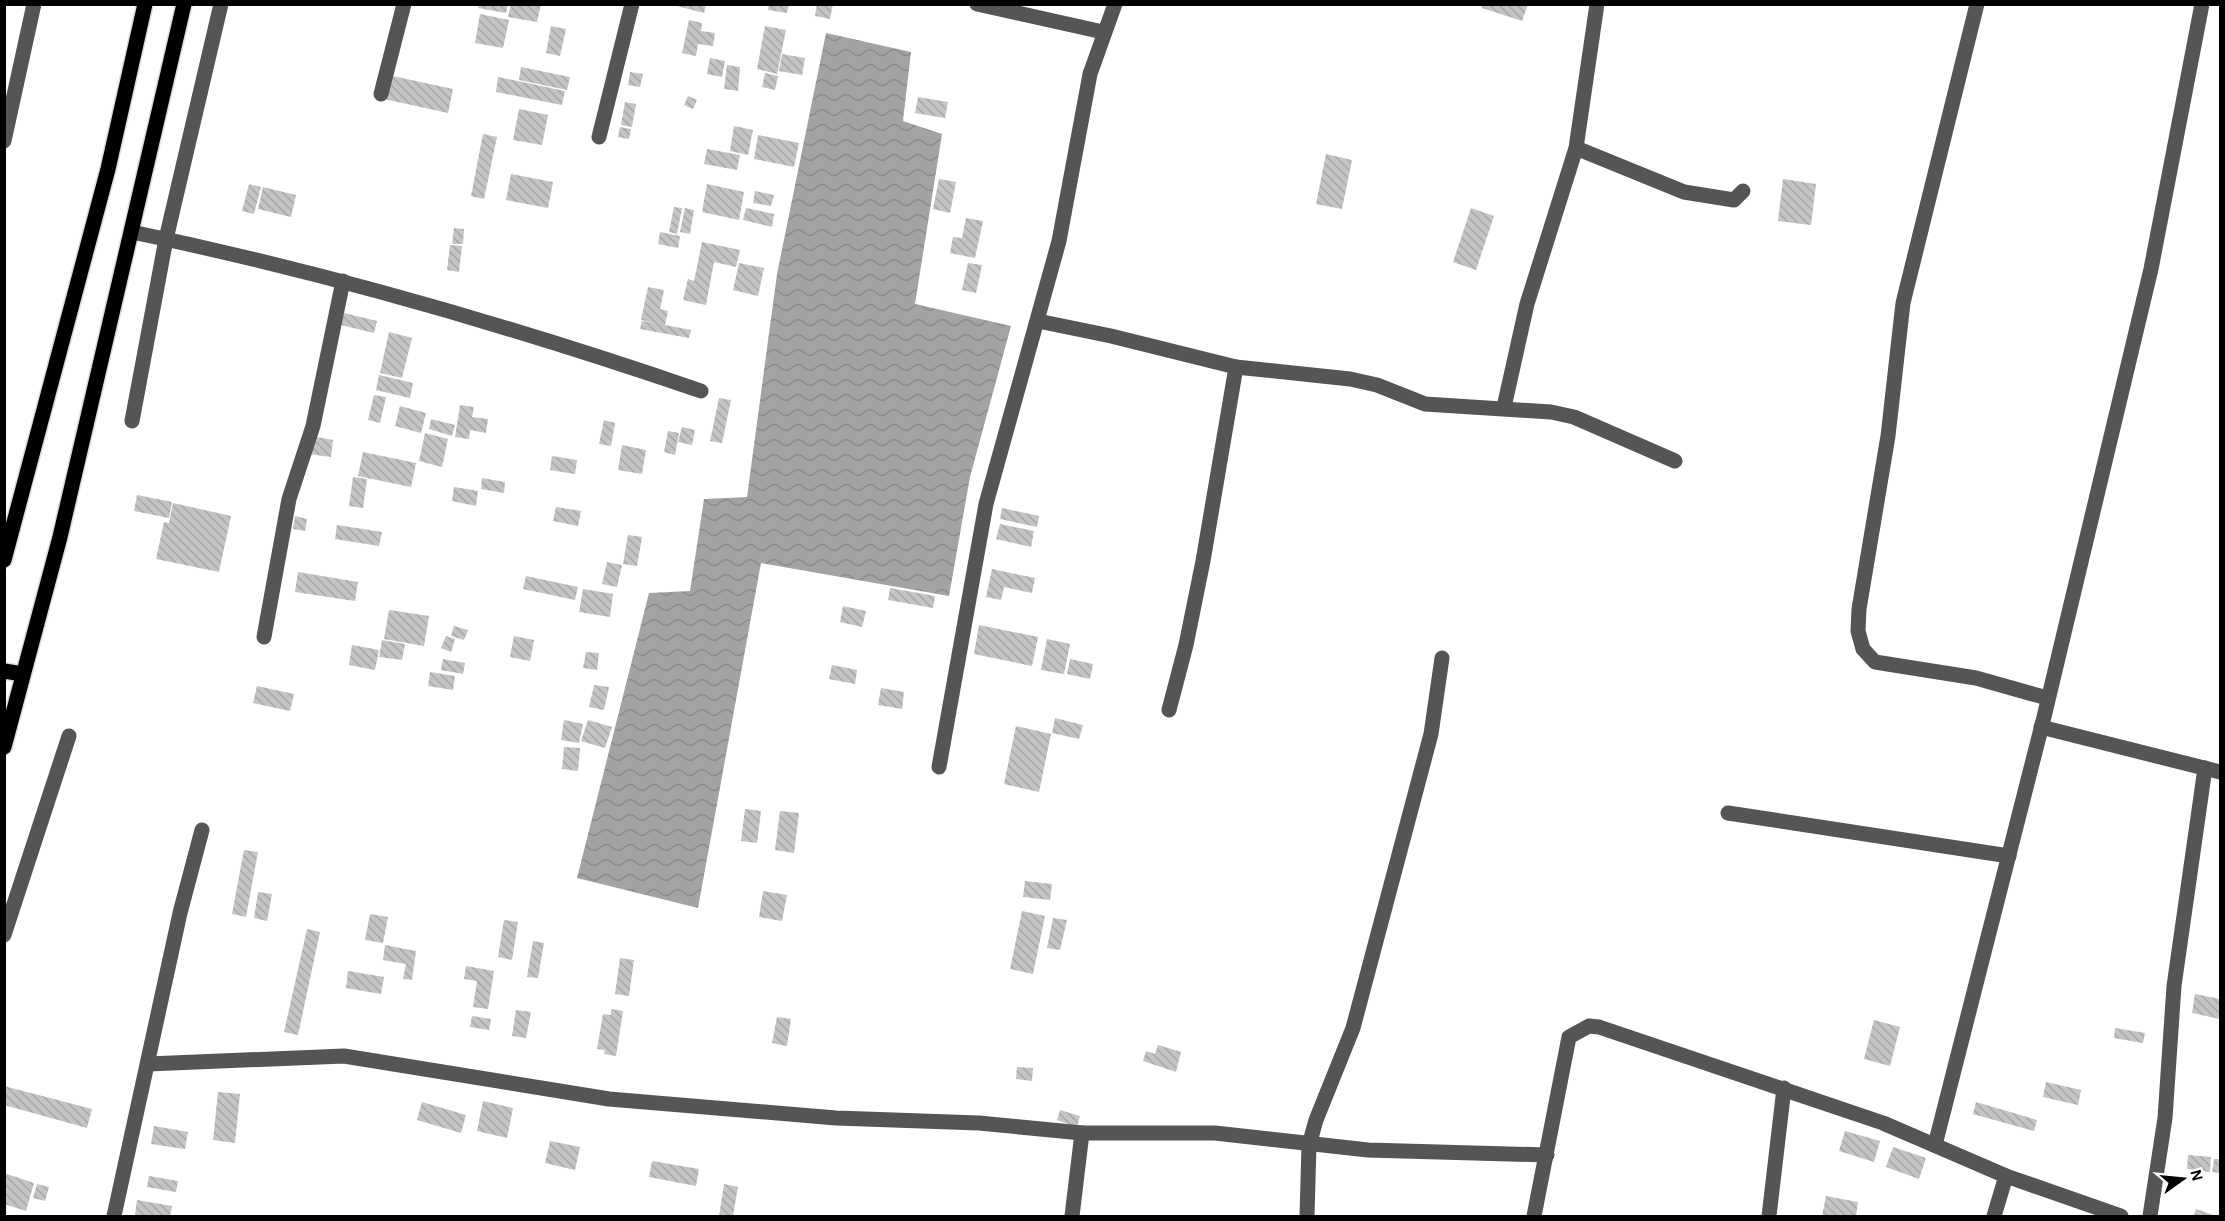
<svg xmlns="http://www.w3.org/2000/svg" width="2225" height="1221" font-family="'Alegreya Sans',sans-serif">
	<defs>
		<pattern id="water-waves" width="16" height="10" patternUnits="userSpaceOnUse" patternTransform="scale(1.5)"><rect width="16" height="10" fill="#a3a3a3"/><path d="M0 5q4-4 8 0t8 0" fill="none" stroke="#8b8b8b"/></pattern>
		<pattern id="building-back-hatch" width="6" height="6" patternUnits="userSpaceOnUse" patternTransform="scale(1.5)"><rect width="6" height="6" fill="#c4c4c4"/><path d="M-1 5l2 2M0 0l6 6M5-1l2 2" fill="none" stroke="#a7a7a7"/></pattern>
	</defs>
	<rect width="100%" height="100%" fill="#fff"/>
	<polygon fill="url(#water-waves)" points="826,33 911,52 903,121 942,134 915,304 1011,326 970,477 949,596 761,563 698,908 577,878 649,593 690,591 704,499 747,497 777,274"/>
	<g fill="url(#building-back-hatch)">
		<polygon points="479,4 508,4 506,13 478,8"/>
		<polygon points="511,4 541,4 537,22 508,17"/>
		<polygon points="669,4 706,4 704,13"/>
		<polygon points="769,4 789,4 787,13 768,10"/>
		<polygon points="817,4 833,4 830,19 815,16"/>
		<polygon points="1483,4 1528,4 1522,21 1482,8"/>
		<polygon points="480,14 509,20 503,48 475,43"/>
		<polygon points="689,20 702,23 701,31 715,33 713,46 698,44 696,56 682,53"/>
		<polygon points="551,26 566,29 560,56 546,53"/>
		<polygon points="765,26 786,30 777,74 757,69"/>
		<polygon points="782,54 805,58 802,75 779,71"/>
		<polygon points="710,58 725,61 722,77 707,74"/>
		<polygon points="727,65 740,67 738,91 724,89"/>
		<polygon points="521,67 570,77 567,90 519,80"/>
		<polygon points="630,72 643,74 640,87 628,85"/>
		<polygon points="765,73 778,76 775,90 762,87"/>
		<polygon points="388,75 453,89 448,113 384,99"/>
		<polygon points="498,77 565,91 562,105 496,92"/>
		<polygon points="688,96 697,100 693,109 684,105"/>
		<polygon points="918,97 948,102 945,118 915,113"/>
		<polygon points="625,102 636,104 632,127 621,125"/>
		<polygon points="519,109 548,115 542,145 513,140"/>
		<polygon points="734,126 753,130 748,155 730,151"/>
		<polygon points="620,127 631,129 629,139 618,137"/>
		<polygon points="483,134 497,137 484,199 471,196"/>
		<polygon points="758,135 799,143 794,167 754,159"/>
		<polygon points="707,149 740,155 737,170 704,164"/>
		<polygon points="1326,154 1352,160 1342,209 1316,204"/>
		<polygon points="511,174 553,182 548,208 506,200"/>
		<polygon points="939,179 956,182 950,213 933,209"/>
		<polygon points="1783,179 1816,184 1811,225 1778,221"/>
		<polygon points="249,184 261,187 254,214 242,211"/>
		<polygon points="707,184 744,192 739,220 702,212"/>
		<polygon points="263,187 296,195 291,217 258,209"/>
		<polygon points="755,191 774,195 771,206 753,203"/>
		<polygon points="674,207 682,208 677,234 669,232"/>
		<polygon points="685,208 694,210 690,234 680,232"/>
		<polygon points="746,208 774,214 772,227 743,220"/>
		<polygon points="1471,208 1494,216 1476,270 1453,262"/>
		<polygon points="966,218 983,221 975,258 950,253 953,237 962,238"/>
		<polygon points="454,228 464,229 463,244 452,244"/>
		<polygon points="660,232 680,236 678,248 658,244"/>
		<polygon points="702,242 740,250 736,267 714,262 706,305 683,300 688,279 694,281"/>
		<polygon points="450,245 462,246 459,272 447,270"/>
		<polygon points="739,263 764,268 758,296 733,290"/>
		<polygon points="968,263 982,265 976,293 962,290"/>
		<polygon points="648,287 664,290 660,309 668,311 665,325 691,330 689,338 640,329 642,321 657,323 641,320"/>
		<polygon points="344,313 377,321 374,333 341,325"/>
		<polygon points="389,332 412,338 402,378 380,373"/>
		<polygon points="379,375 413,383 410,398 376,390"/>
		<polygon points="374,395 386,397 380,423 368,420"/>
		<polygon points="719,398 731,400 722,443 710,441"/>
		<polygon points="460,405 474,407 472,417 488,419 486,433 470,430 469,439 455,437"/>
		<polygon points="400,406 426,413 421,433 395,426"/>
		<polygon points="431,419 455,425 452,436 429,429"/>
		<polygon points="604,420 615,423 611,446 599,444"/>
		<polygon points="682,427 695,430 692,445 678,442"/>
		<polygon points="668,431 679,433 675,455 664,452"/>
		<polygon points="425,433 448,439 442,467 419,461"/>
		<polygon points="311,436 333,440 331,457 309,454"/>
		<polygon points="622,445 646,450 642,474 618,470"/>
		<polygon points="363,452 416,463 411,487 358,476"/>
		<polygon points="552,456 577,460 575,474 550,470"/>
		<polygon points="353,477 367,479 363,508 349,506"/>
		<polygon points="482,478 505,482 504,493 481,489"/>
		<polygon points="454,487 478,491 476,506 452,501"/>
		<polygon points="137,495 172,502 169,518 134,511"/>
		<polygon points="173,503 231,516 219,572 156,559 164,522 169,523"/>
		<polygon points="556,507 581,511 578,526 553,521"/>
		<polygon points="1002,508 1039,516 1037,527 1000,519"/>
		<polygon points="295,516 307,519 305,531 293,529"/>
		<polygon points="1000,524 1034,531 1031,547 996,539"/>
		<polygon points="337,525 382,532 379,546 335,539"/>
		<polygon points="628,535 642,537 637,566 623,564"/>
		<polygon points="607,562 622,565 617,587 602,584"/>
		<polygon points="992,569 1035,578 1032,593 1004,587 1001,600 986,597"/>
		<polygon points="298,572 358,582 355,601 295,592"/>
		<polygon points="526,576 578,587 575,600 523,589"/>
		<polygon points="890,588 935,596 933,608 888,600"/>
		<polygon points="583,589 613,594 610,617 579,612"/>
		<polygon points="843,606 866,611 862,627 840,622"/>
		<polygon points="389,610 429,616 424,646 384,639"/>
		<polygon points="979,625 1038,637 1032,666 974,654"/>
		<polygon points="454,626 468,630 464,640 451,636"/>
		<polygon points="446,636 455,639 451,652 441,648"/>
		<polygon points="514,636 534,640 530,661 510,657"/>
		<polygon points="1047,639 1070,644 1064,674 1041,670"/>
		<polygon points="382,640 405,644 402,660 379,657"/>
		<polygon points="352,645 379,650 375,670 349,665"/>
		<polygon points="586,652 599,653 597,670 583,668"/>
		<polygon points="443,659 465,663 463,674 441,670"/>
		<polygon points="1070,659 1093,664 1090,679 1067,674"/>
		<polygon points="832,665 857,670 855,684 829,679"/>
		<polygon points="430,672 455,676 453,690 428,686"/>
		<polygon points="594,685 609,687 604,710 589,707"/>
		<polygon points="257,686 294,694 290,711 253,703"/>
		<polygon points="881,688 904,692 902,709 878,705"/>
		<polygon points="1055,718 1083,725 1079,739 1052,733"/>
		<polygon points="564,720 583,724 579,743 561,740"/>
		<polygon points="588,720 612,727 605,748 581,741"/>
		<polygon points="1016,726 1051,734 1039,792 1004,784"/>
		<polygon points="564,747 580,748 578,771 562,769"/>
		<polygon points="745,809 761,811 757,843 741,841"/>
		<polygon points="780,811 799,813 794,853 775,850"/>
		<polygon points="244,850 258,852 246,917 232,914"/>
		<polygon points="1025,881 1052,884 1050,900 1023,897"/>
		<polygon points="763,891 787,895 782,921 759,917"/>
		<polygon points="258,892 272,894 267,921 254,918"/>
		<polygon points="1022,911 1045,916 1033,974 1010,969"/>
		<polygon points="370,914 388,917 383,943 365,940"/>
		<polygon points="1053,918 1067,920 1060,950 1047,948"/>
		<polygon points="504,920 518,922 512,960 498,957"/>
		<polygon points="307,929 320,932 298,1035 284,1032"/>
		<polygon points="533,941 544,943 538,978 527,977"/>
		<polygon points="385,945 416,951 412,980 403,979 406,964 383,960"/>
		<polygon points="620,958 634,960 629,996 615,994"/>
		<polygon points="466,966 494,971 488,1009 473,1007 477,981 464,979"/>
		<polygon points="348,971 384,977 381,994 346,988"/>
		<polygon points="2195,994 2220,999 2220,1019 2192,1013"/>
		<polygon points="611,1009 623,1011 616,1056 604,1054 605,1050 597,1049 603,1014 611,1015"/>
		<polygon points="516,1010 531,1012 526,1038 512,1036"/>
		<polygon points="472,1016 491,1019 489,1030 470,1027"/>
		<polygon points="777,1017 791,1019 787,1046 772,1043"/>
		<polygon points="1874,1020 1900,1027 1890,1066 1864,1059"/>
		<polygon points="2115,1028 2145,1033 2143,1043 2114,1038"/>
		<polygon points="1158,1045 1181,1052 1176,1072 1143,1061 1146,1051 1155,1054"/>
		<polygon points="1017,1067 1033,1068 1032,1081 1016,1079"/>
		<polygon points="2046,1082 2081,1090 2078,1105 2043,1097"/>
		<polygon points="4,1086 92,1109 87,1128 4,1105"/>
		<polygon points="218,1092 240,1094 235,1143 213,1140"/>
		<polygon points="483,1101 513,1108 507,1138 477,1131"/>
		<polygon points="422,1102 466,1115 461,1133 417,1120"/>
		<polygon points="1976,1102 2037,1120 2034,1131 1973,1114"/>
		<polygon points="1060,1110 1080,1116 1077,1127 1057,1120"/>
		<polygon points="154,1126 188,1132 185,1149 151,1144"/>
		<polygon points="1845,1131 1880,1141 1874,1162 1839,1151"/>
		<polygon points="550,1141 580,1147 575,1170 545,1163"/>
		<polygon points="1893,1147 1926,1158 1919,1179 1886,1167"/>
		<polygon points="2188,1155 2211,1157 2210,1172 2187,1169"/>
		<polygon points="2214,1159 2220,1159 2220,1173 2212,1172"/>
		<polygon points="652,1161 699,1169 696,1186 649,1177"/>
		<polygon points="4,1173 34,1183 26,1211 4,1204"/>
		<polygon points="149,1176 178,1181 176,1192 147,1187"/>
		<polygon points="37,1184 49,1187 45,1201 33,1198"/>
		<polygon points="724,1184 738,1187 733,1216 719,1216"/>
		<polygon points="1826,1196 1858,1202 1856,1216 1822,1216"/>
		<polygon points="137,1200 172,1206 170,1216 135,1215"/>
		<polygon points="2196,1209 2216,1216 2194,1216"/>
	</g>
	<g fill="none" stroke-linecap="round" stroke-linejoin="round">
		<defs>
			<g id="major">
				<polyline points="4,560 108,169 145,4"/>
				<polyline points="4,671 23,674"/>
				<polyline points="4,747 60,537 184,4"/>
			</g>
		</defs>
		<use href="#major" stroke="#dbdbdb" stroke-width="18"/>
		<g stroke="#555" stroke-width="15">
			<polyline points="977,4 1103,32"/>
			<polyline points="1977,4 1903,303 1888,436 1859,609 1858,631 1863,649 1875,662 1976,678 2047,698"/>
			<polyline points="381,94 404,4"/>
			<polyline points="599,137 632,4"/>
			<polyline points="4,141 34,4"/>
			<polyline points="1576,148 1684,192 1734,200 1743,191"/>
			<path d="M132,232C325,272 514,327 701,391"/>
			<polyline points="1038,321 1111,336 1236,367 1350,379 1377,385 1425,404 1551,412 1574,417 1675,461"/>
			<polyline points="1504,407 1527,304 1576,148 1597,4"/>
			<polyline points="132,421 166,239 221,4"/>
			<polyline points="264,637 289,499 313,426 343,281"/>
			<polyline points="1169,710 1186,645 1203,561 1236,367"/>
			<polyline points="2041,727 2220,772"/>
			<polyline points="939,767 986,504 1059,241 1090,74 1115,4"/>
			<polyline points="1728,813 2009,856"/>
			<polyline points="4,935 69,736"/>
			<polyline points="148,1064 344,1056 609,1099 836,1118 979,1123 1082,1133 1215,1133 1368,1150 1547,1155"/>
			<polyline points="1935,1145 2044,717 2151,269 2202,4"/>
			<polyline points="114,1216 180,913 202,830"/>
			<polyline points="1072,1216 1082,1133"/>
			<polyline points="1307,1216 1309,1145 1316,1120 1353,1028 1431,734 1442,658"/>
			<polyline points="1534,1216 1569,1037 1589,1026 1599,1027 1883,1123 2006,1176 2121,1216"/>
			<polyline points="1769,1216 1784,1088"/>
			<polyline points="1994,1216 2006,1176"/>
			<polyline points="2150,1216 2165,1118 2174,986 2205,768"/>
		</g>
		<use href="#major" stroke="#000" stroke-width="15"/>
	</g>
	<rect width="2225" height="1221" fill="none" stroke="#000000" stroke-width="12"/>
	<g transform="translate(2183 1179) rotate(75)" stroke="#ffffff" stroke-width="4.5" paint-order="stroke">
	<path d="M0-4.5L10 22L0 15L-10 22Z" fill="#000000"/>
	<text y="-9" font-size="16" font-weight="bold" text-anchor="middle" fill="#000000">N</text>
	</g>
</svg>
